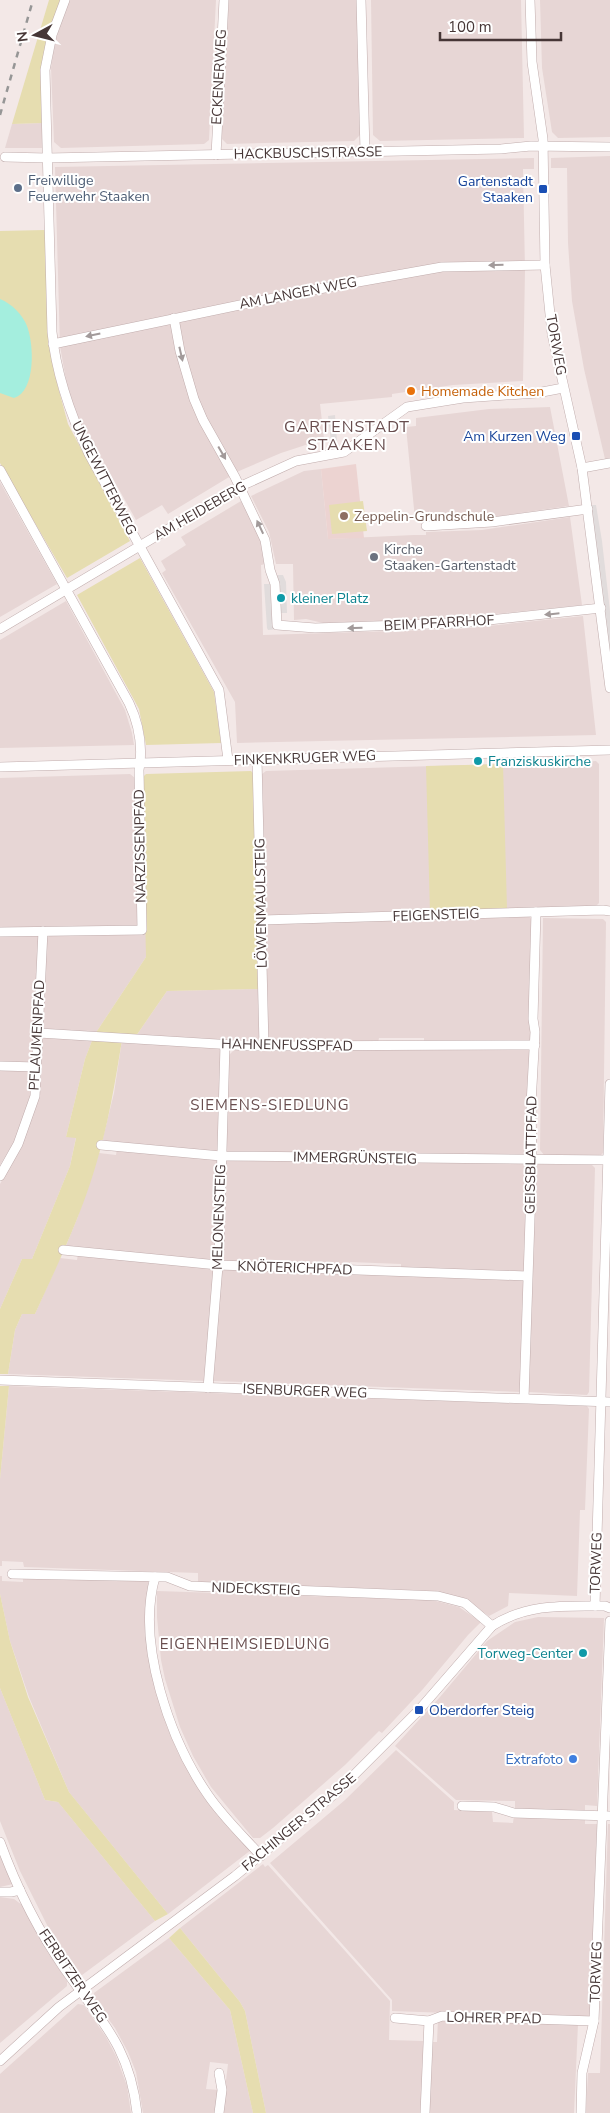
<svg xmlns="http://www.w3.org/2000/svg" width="610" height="2113" font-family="'Nunito Sans',sans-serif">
	<rect width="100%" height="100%" fill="#f3e8e7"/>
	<g fill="#e7d6d5">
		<polygon points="68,0 216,0 209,140 204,144 61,148 54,142 51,68 54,46"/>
		<polygon points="229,0 357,0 360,135 354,141 227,144 221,138"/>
		<polygon points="371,0 521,0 524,138 380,141 373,135"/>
		<polygon points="540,0 610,0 610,137 558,138 552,132 542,68"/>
		<polygon points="43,123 42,148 5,148 12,124"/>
		<polygon points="610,156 610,458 605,459 584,369 572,301 568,243 567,168 551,168 551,158"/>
		<polygon points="534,158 534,169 523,169 525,270 523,381 453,385 392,394 392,397 320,404 324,439 281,453 239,471 168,514 162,505 136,520 88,434 79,424 67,386 60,346 55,167"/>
		<polygon points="550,407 569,506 485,518 415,519 406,427 416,426 416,418 489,409"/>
		<polygon points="321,469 328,539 414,535 426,535 426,532 482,530 570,517 582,605 448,619 323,623 306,619 294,620 293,564 276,564 269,532 251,496 304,471"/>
		<polygon points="0,482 57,584 0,617"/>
		<polygon points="241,501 261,537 266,564 261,565 263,635 459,629 583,616 596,735 237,743 235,702 162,573 166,570 161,561 186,545 181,537"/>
		<polygon points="66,601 125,710 132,733 134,745 0,748 0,640"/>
		<polygon points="596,761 599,764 599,903 595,907 268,916 265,914 262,774 266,771 537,763 582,765 582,762"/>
		<polygon points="130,774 135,778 138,924 136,926 0,929 0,778"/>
		<polygon points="529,916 531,919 531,1040 528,1043 424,1043 424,1038 379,1038 378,1043 271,1044 268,1041 266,926 268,923"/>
		<polygon points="543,918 603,919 606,922 603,1153 599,1157 545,1156 540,1150"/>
		<polygon points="146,933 146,957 95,1034 44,1031 42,1027 47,938 49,936"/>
		<polygon points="0,934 40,936 33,1062 30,1064 0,1063"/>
		<polygon points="260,989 261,1039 258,1041 224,1041 136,1036 167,991"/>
		<polygon points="44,1035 93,1038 85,1059 66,1137 76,1137 70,1166 32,1259 22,1259 0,1309 0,1184 18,1153 38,1098 42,1038"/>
		<polygon points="122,1040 219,1046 221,1049 220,1150 217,1153 102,1142 114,1093"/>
		<polygon points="528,1047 531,1050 528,1155 405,1156 405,1151 354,1150 353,1155 229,1153 226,1151 228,1056 234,1050"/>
		<polygon points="0,1068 30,1069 32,1071 31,1097 17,1137 0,1165"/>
		<polygon points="117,1149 219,1160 215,1260 212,1262 65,1248 77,1219 99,1153 116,1155"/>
		<polygon points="229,1158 525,1163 527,1165 524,1271 521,1273 401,1269 401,1264 350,1262 349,1267 225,1263 222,1260 226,1160"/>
		<polygon points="537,1164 592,1165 595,1168 589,1392 587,1395 528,1392 535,1166"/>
		<polygon points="78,1254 212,1267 215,1269 206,1381 8,1374 15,1330 22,1314 35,1314 60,1258 77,1260"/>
		<polygon points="224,1268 522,1278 524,1280 521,1392 213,1381 222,1270"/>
		<polygon points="9,1386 587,1406 589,1409 585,1510 580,1510 577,1596 509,1593 508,1606 489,1616 466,1600 436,1591 198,1582 198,1573 24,1567 23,1562 2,1561 2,1566 0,1566 0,1479"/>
		<polygon points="0,1576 2,1576 2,1581 23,1582 23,1577 148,1581 148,1625 145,1625 148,1656 167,1727 178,1753 203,1796 218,1816 220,1815 251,1850 168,1914 69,1792 29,1697 10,1641 0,1594"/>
		<polygon points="157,1591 432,1600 459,1607 481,1622 468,1635 423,1689 382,1733 379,1731 345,1765 273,1828 260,1838 253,1838 211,1787 193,1756 180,1727 165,1679 161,1660 157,1617"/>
		<polygon points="538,1617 604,1618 597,1806 585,1805 585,1811 515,1809 515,1801 456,1800 395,1746 440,1697 487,1641 515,1622"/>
		<polygon points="0,1688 45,1800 58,1802 155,1921 82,1975 77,1974 49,1929 20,1871 0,1821"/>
		<polygon points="396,1750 454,1802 454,1810 492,1812 493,1822 513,1823 514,1815 585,1817 585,1824 597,1824 590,2018 392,2011 392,2000 270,1863 345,1800"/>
		<polygon points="608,1824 610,1824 610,2113 586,2113 588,2073 600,2073"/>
		<polygon points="0,1856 13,1884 0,1887"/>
		<polygon points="263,1864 265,1867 268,1865 390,2001 389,2040 424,2041 422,2113 266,2113 245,2011 240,2002 180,1928"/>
		<polygon points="0,1897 14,1899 22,1905 48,1953 67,1981 67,1986 0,2043"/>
		<polygon points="169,1938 230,2010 253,2113 222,2113 228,2064 210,2062 206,2089 219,2090 217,2113 143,2113 136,2072 128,2052 115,2028 93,1998 94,1993"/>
		<polygon points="78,2004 84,2005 106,2037 116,2056 127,2086 131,2113 0,2113 0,2074"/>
		<polygon points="438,2019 578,2024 574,2113 428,2113 431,2042 437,2042"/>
	</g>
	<polygon fill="#ecd3d1" points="356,464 364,538 328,539 321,469"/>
	<g fill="#e6ddb0">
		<polygon points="49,0 60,0 51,30 43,123 12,124"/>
		<polygon points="45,230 49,341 58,387 68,424 130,541 67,578 0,463 0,231"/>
		<polygon points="363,501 367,531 332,534 329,505"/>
		<polygon points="140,558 214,692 221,743 146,745 139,709 77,595"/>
		<polygon points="503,764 507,909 430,912 426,766"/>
		<polygon points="251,771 255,775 260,989 167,991 136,1036 95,1034 146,957 142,778 146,774"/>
		<path d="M93,1038L122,1040C115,1083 108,1126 95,1168C80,1218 57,1266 35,1314H22L15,1330L8,1374H0V1309L22,1259H32L70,1166L76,1138L66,1137L85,1059Z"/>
		<polygon points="0,1386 9,1386 0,1479"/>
		<polygon points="0,1594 10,1641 28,1697 69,1792 168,1914 155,1921 58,1802 45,1800 0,1688"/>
		<polygon points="180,1928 240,2002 245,2011 266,2113 253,2113 230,2010 169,1938"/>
	</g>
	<g fill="#e1dcdc">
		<polygon points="335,415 337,441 331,441 328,416"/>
		<polygon points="591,505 596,505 602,541 610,611 610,661"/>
		<polygon points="277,575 283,575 286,582 287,613 281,613 280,585"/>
		<polygon points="264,584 270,584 272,620 278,629 268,630 267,628"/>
	</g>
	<path fill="#a4eede" d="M0,299C12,304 22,314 27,326C34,344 36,391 14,398L0,393Z"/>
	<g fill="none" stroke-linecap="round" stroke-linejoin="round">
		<defs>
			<g id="street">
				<path d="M65,0L52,35L45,70L52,332C56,374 71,416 89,454L219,690L228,760"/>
				<polyline points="361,0 365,152"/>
				<polyline points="530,0 532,62 543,139 545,265 552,334 582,468 610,688"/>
				<polyline points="216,155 224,0"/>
				<polyline points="5,157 47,158 501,149 531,146 610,147"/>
				<polyline points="174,318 180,351 194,399 203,420 235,477 265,540 270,570 275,584 277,625 315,628 461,623 601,608"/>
				<polyline points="53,344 302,292 442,267 545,265"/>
				<polyline points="582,468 610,463"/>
				<path d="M0,470L129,703C139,724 143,747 139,770L142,930L0,932"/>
				<polyline points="426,526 492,522 588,509"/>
				<polyline points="0,629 239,487 296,461 344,452 407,407 463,398 537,393 563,388"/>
				<polyline points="257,759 264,1046"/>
				<polyline points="0,767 610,750"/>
				<polyline points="262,920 603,910 610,911"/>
				<polyline points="39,1033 250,1046 535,1045"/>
				<polyline points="0,1066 37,1067"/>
				<polyline points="101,1145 221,1156 610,1160"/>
				<polyline points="0,1176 18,1144 35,1096 43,931"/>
				<polyline points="63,1250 218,1265 527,1276"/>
				<polyline points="0,1380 610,1402"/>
				<polyline points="208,1388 219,1254 225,1045"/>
				<polyline points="524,1398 532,1159 531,1104 535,1032 533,1019 536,912"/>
				<polyline points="12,1574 167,1577 190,1586 438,1596 465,1603 492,1626"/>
				<path d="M155,1577C136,1644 170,1740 208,1795C223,1817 243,1836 261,1856"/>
				<polyline points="595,1606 610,1084"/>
				<polyline points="462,1806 494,1807 514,1813 610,1816"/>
				<path d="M0,1842C16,1886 38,1930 64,1968C100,2020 130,2046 137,2113"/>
				<polyline points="0,1892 11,1892 20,1890"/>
				<polyline points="395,2018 429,2021 442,2016 594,2021"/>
				<path d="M0,2061L59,2007L235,1876L337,1792L419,1710L492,1626C528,1603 565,1606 605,1606L610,1608"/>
				<polyline points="219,2073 222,2090 219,2113"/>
				<polyline points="425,2113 429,2021"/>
				<polyline points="581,2113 582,2073 594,2021 610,1621"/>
			</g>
		</defs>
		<use href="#street" stroke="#c1adad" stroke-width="10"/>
		<use href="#street" stroke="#fff" stroke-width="9"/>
		<polyline stroke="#969696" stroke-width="2.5" stroke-dasharray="6 6" stroke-linecap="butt" points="0,115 33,0"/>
	</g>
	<defs><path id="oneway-solid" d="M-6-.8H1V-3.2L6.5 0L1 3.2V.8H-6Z" transform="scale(1.25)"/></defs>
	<g fill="#a29a9a">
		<use href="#oneway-solid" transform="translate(496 265) rotate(179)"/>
		<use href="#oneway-solid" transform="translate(93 335) rotate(168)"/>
		<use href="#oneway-solid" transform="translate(181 354) rotate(77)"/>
		<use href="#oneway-solid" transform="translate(222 453) rotate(60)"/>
		<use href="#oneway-solid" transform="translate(260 527) rotate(-115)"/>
		<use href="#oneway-solid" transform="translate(552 614) rotate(174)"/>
		<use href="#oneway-solid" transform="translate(355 628) rotate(178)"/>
	</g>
	<circle fill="#5c6f8a" stroke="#fff" stroke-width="2" cx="18" cy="188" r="5"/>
	<g fill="#1a4fb4" stroke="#fff" stroke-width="2">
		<rect x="538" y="184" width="10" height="10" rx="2.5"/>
		<rect x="571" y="431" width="10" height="10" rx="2.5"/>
		<rect x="414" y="1705" width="10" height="10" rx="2.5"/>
	</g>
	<circle fill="#e8710a" stroke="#fff" stroke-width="2" cx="411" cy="391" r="5"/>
	<circle fill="#8d6e63" stroke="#fff" stroke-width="2" cx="344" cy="516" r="5"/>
	<circle fill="#6b7280" stroke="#fff" stroke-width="2" cx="374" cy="557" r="5"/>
	<g fill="#0f9aa8" stroke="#fff" stroke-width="2">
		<circle cx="281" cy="598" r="5"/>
		<circle cx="478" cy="761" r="5"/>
		<circle cx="583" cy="1653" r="5"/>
	</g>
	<circle fill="#3f7fe0" stroke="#fff" stroke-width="2" cx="573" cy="1759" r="5"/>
	<g text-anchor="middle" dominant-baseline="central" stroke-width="4" stroke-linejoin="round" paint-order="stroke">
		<g font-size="14" fill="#463636" stroke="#fff">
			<text transform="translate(219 77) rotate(-87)">ECKENERWEG</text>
			<text transform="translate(308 153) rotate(-1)">HACKBUSCHSTRASSE</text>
			<text transform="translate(298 293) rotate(-11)">AM LANGEN WEG</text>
			<text transform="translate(556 345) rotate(80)">TORWEG</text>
			<text transform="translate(104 478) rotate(63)">UNGEWITTERWEG</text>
			<text transform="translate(200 511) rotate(-30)">AM HEIDEBERG</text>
			<text transform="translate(439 623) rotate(-3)">BEIM PFARRHOF</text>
			<text transform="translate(305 758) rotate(-2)">FINKENKRUGER WEG</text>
			<text transform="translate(140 846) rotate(-91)">NARZISSENPFAD</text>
			<text transform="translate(261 903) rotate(-91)">LÖWENMAULSTEIG</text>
			<text transform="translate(436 915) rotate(-2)">FEIGENSTEIG</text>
			<text transform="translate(37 1035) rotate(-87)">PFLAUMENPFAD</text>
			<text transform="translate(287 1045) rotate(1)">HAHNENFUSSPFAD</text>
			<text transform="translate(531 1155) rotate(-89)">GEISSBLATTPFAD</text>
			<text transform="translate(355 1158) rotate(1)">IMMERGRÜNSTEIG</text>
			<text transform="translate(219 1217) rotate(-88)">MELONENSTEIG</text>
			<text transform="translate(295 1268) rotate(2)">KNÖTERICHPFAD</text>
			<text transform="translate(305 1391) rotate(2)">ISENBURGER WEG</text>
			<text transform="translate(596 1563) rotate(-88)">TORWEG</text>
			<text transform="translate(256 1589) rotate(2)">NIDECKSTEIG</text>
			<text transform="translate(299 1822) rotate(-40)">FACHINGER STRASSE</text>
			<text transform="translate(596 1972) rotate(-88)">TORWEG</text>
			<text transform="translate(73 1976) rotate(56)">FERBITZER WEG</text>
			<text transform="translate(494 2018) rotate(1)">LOHRER PFAD</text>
		</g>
		<g font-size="14" fill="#4e5e75" stroke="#fff" text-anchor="start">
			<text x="28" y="180">Freiwillige<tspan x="28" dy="16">Feuerwehr Staaken</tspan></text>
		</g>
		<g font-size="14" fill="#164399" stroke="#fff" text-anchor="end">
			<text x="533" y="181">Gartenstadt<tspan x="533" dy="16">Staaken</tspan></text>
			<text x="566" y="436">Am Kurzen Weg</text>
			<text x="429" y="1710" text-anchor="start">Oberdorfer Steig</text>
		</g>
		<g font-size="14" fill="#c56008" stroke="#fff" text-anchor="start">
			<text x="421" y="391">Homemade Kitchen</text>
		</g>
		<g font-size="14" fill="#785e54" stroke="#fff" text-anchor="start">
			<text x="354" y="516">Zeppelin-Grundschule</text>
		</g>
		<g font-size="14" fill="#5b616d" stroke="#fff" text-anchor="start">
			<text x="384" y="549">Kirche<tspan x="384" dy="16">Staaken-Gartenstadt</tspan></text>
		</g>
		<g font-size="14" fill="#0d838f" stroke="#fff" text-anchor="start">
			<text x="291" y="598">kleiner Platz</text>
			<text x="488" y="761">Franziskuskirche</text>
			<text x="573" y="1653" text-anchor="end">Torweg-Center</text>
		</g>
		<g font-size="14" fill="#366cbe" stroke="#fff" text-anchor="end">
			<text x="563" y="1759">Extrafoto</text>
		</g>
		<g font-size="15" letter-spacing="1" fill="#684d4e" stroke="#fff">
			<text x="270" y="1105">SIEMENS-SIEDLUNG</text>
			<text x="245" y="1644">EIGENHEIMSIEDLUNG</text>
		</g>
		<g font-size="16" letter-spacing="1" fill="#684d4e" stroke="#fff">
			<text x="347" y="427">GARTENSTADT<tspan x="347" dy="18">STAAKEN</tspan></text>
		</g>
	</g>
	<g transform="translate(35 35) rotate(263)" stroke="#ffffff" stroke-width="4" paint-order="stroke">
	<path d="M0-4L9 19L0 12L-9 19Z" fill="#463636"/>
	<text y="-8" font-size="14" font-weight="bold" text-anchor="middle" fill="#463636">N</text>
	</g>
	<path d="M440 32v8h121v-8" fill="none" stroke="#463636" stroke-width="2.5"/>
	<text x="448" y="32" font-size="15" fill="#463636" stroke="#ffffff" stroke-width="4" paint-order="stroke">100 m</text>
</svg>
